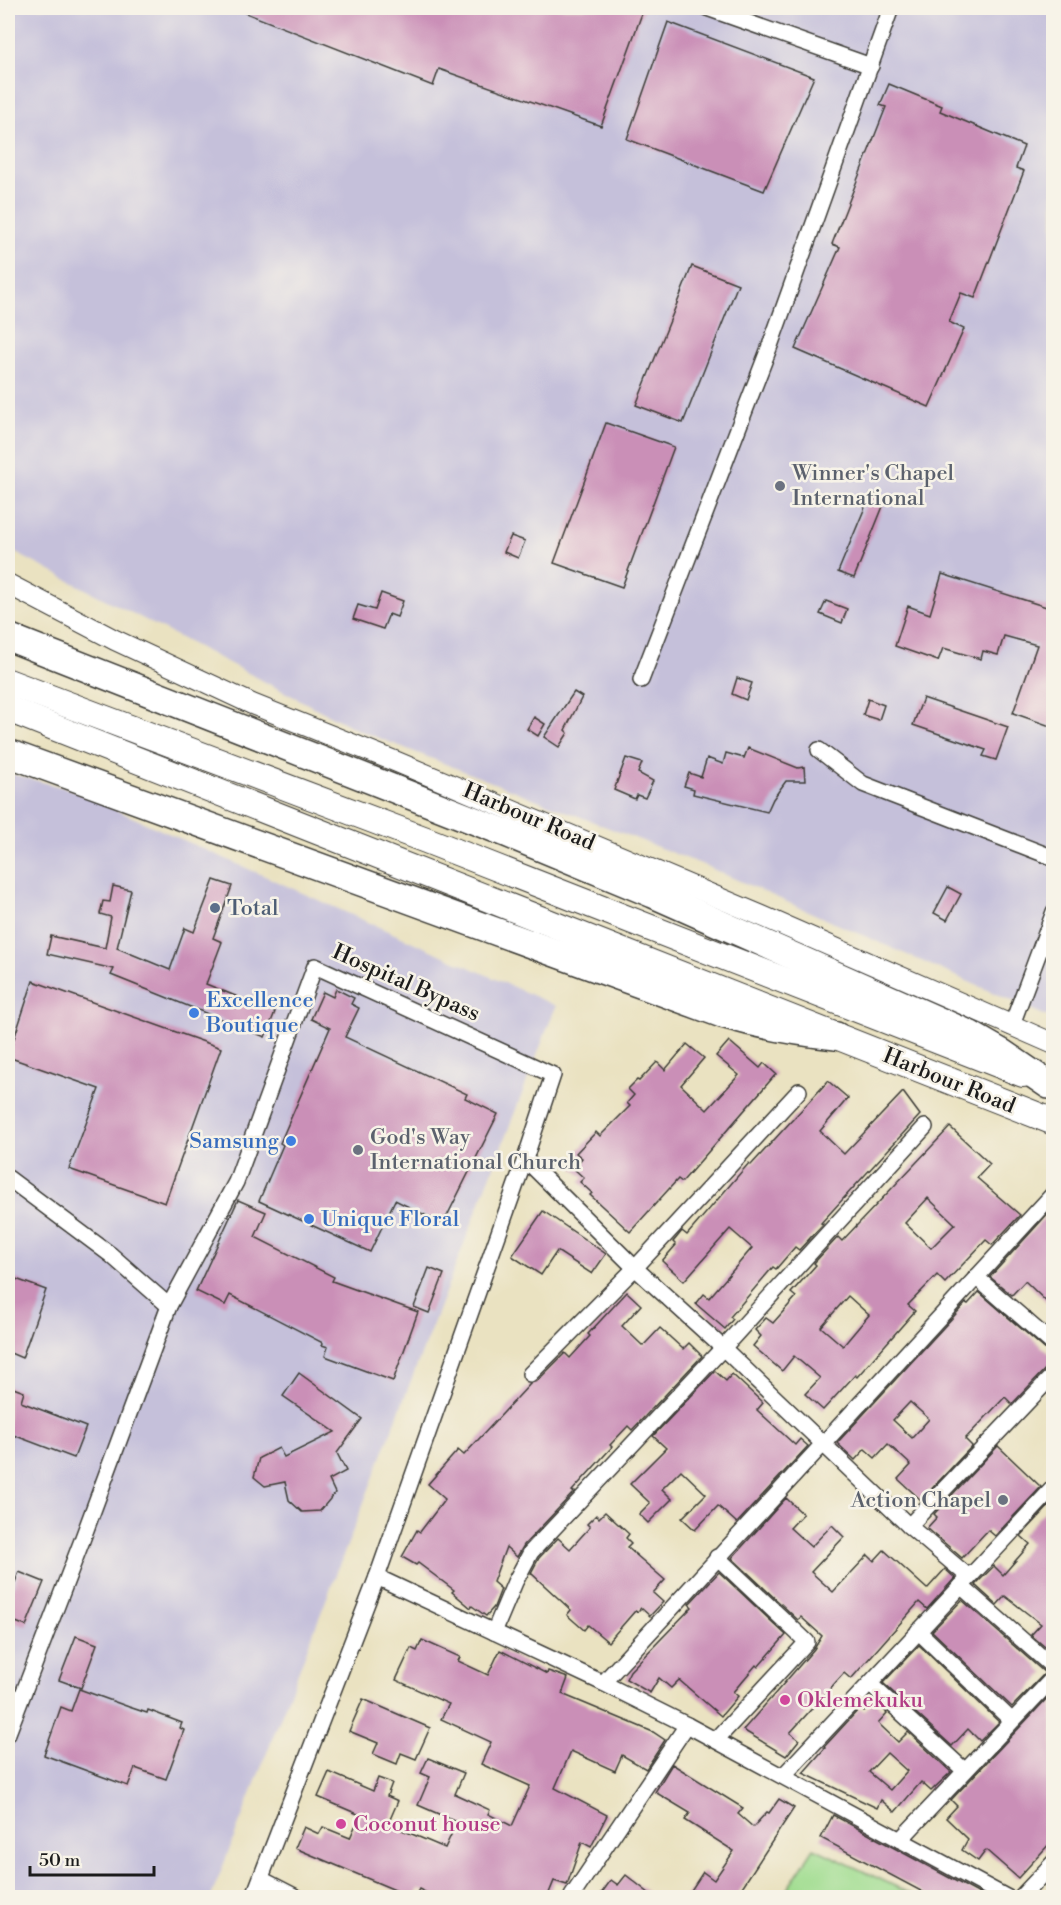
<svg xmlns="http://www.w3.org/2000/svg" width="1061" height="1905" font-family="'Libre Bodoni',serif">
	<rect width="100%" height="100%" fill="#f7f3e8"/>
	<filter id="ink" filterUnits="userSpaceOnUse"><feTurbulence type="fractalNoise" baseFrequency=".0167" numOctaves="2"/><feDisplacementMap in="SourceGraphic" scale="12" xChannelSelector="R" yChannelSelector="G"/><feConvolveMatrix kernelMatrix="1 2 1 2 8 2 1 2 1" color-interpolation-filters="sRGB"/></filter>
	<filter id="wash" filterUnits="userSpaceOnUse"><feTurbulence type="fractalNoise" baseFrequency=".008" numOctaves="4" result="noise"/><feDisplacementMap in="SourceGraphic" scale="24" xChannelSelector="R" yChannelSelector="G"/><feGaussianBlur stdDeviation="1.35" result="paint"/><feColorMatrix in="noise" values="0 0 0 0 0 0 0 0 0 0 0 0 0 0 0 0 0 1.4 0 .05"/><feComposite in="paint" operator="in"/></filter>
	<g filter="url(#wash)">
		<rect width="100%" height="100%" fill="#eae2c1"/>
		<g fill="#c5c0da">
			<polygon points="8,8 1053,8 1053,1019 701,864 356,729 8,549"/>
			<polygon points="8,773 69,789 556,1006 211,1897 8,1897"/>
		</g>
		<polygon fill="#a0dd90" stroke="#5e7c56" stroke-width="1.5" points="814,1848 918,1897 782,1897"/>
		<g id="blocks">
			<g fill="#ca8fb7" fill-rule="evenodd">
				<polygon points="233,8 644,8 601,126 439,69 433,86"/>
				<polygon points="668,22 814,77 764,191 627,139"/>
				<polygon points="889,84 942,106 940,111 1024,146 1016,168 1024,171 975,298 961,293 949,322 964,329 929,407 795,349 840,247 832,244 886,107 880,105"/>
				<polygon points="692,266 738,284 683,423 636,405"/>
				<polygon points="606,423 674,447 622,587 554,563"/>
				<polygon points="871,493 886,499 854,578 838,572"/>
				<polygon points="511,536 525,541 518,558 504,552"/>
				<polygon points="942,574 1053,609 1053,727 1013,713 1037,645 1004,636 998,655 983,651 981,659 943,648 938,661 895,646 908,606 930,614"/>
				<polygon points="381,593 403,601 397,617 389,614 383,629 353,619 358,605 375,610"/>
				<polygon points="826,601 847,609 842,623 820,614"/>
				<polygon points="737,678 752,683 746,700 732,694"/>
				<polygon points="574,692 582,697 565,730 568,733 559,747 544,737"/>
				<polygon points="923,698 1008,727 996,760 983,756 986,750 913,725"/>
				<polygon points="868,699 884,705 879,720 863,715"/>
				<polygon points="534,717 545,724 538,736 527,729"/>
				<polygon points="748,748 798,768 804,767 805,781 786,781 773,799 767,812 693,794 694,789 684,786 689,773 701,777 707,758 723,764 726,753 744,758"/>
				<polygon points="626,758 642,763 638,773 653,781 645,798 637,795 635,799 614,790"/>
				<polygon points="214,880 232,886 213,938 222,942 206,984 275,1012 265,1037 111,975 114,969 47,954 51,936 105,948 111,917 100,914 103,901 110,902 113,886 131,890 117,948 170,970 185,928 194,932"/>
				<polygon points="948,887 961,894 947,920 934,913"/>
				<polygon points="33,981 221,1048 165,1203 69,1169 99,1089 8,1057"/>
				<polygon points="336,989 354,998 351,1004 359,1008 345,1037 467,1094 465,1098 498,1114 443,1224 395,1200 370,1252 259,1201 283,1145 280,1143 330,1028 311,1019 323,992 333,997"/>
				<polygon points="729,1041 760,1068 764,1063 776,1074 682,1182 678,1179 630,1232 590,1195 592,1193 580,1182 584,1178 573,1168 582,1158 576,1153 596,1132 600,1136 630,1106 627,1103 634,1095 628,1089 637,1080 639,1081 657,1062 665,1070 687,1044 704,1058 681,1085 707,1110 739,1075 716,1056"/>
				<polygon points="828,1081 848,1098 820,1131 844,1154 903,1092 920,1115 821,1223 823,1224 799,1250 795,1247 776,1269 773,1267 730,1317 733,1319 725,1329 696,1304 704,1294 709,1298 752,1248 730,1229 684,1281 662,1261 676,1245 673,1242 682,1231 687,1235 749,1163 751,1165"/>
				<path d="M950,1127L990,1164L977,1178L1020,1215L992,1245L986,1240L945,1283L937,1275L908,1305L915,1311L857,1377L855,1375L823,1410L805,1394L820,1378L794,1356L782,1371L753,1346L761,1336L755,1330L766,1318L773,1323L796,1297L791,1293L816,1265L814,1263L838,1237L842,1241ZM928,1198L955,1224L931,1248L905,1223ZM848,1296L869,1315L843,1346L821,1327Z"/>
				<polygon points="238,1200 266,1212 255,1237 334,1277 332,1281 418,1312 393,1381 325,1356 328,1347 322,1345 323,1343 230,1295 225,1305 196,1291"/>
				<polygon points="1053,1208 1053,1308 1025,1281 1012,1295 990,1277"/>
				<polygon points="543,1211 606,1254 592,1274 557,1251 541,1275 512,1256"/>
				<polygon points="429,1268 444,1274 429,1313 414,1307"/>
				<polygon points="16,1279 46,1290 22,1358 8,1352 8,1302"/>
				<polygon points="627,1292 641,1305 622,1326 643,1346 660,1328 683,1349 689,1343 702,1356 632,1430 628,1426 610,1445 612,1447 572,1491 574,1492 524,1545 517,1557 506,1547 493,1582 501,1589 494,1607 486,1616 472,1606 471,1608 452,1592 454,1590 418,1563 416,1565 402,1557 417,1530 420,1532 445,1499 428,1484 458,1450 464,1455 531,1383 537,1381 565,1353 570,1358 590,1336 588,1334"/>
				<path d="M979,1292L1048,1352L1053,1355V1363L1047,1367L1012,1404L1005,1397L965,1439L972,1446L921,1500L898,1479L911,1465L888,1444L875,1458L865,1449L855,1460L837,1443L966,1303L968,1304ZM910,1402L929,1419L912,1438L893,1420Z"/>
				<polygon points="715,1371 726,1381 732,1374 763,1403 757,1410 795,1445 800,1439 808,1446 737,1523 718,1506 695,1530 682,1518 706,1494 681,1470 662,1489 672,1499 648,1523 639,1514 650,1503 630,1484 666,1448 653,1436"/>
				<polygon points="299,1373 362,1419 337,1453 346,1471 329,1480 335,1493 320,1511 302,1512 289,1500 285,1482 265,1486 254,1477 259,1458 279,1448 284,1457 335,1432 283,1396"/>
				<polygon points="8,1386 24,1392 21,1402 86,1427 74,1458 8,1433"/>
				<polygon points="998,1446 1041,1487 995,1536 988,1530 962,1558 927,1528 937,1517 934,1514"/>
				<polygon points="786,1498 803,1514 790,1528 811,1547 832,1525 844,1537 811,1572 833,1592 868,1555 874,1561 884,1550 927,1589 945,1569 955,1578 927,1609 919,1602 851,1679 844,1673 790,1733 799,1740 786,1756 743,1730 814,1649 822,1636 801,1617 798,1620 732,1558"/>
				<polygon points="1053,1502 1053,1649 1051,1652 1031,1635 1041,1624 1005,1596 997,1605 975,1585 994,1566 1003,1575 1030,1544 1021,1536"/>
				<polygon points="605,1512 629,1534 626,1538 631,1543 627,1547 665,1580 653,1593 663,1602 650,1616 641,1608 637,1612 635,1611 608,1642 588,1625 584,1630 567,1615 571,1610 531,1573 539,1558 558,1538 570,1549 590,1527 587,1524 596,1515 599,1518"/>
				<polygon points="19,1572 44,1582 26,1626 8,1619 8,1600"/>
				<polygon points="719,1572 786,1635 758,1667 756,1665 733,1692 738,1696 721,1716 679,1680 671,1688 659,1678 650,1693 626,1679 630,1671 692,1607 689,1604"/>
				<polygon points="962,1600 1045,1673 1012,1707 932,1631"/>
				<polygon points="76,1636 97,1644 81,1688 59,1680"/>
				<polygon points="422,1640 460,1657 458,1661 488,1675 500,1650 547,1674 548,1671 568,1678 562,1694 653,1732 665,1740 646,1769 622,1755 615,1771 571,1751 555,1788 607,1815 591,1847 582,1842 567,1885 554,1881 547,1898 437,1898 419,1889 414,1898 295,1848 304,1827 319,1834 323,1827 350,1838 360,1815 318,1797 329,1772 373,1791 378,1778 392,1783 387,1796 398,1801 388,1824 445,1848 457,1822 418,1805 430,1777 421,1773 428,1758 464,1773 455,1794 490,1810 488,1814 512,1826 530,1786 481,1764 491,1742 441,1719 449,1704 396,1680 411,1648 417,1651"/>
				<polygon points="919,1645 999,1722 980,1741 968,1729 952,1746 883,1683"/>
				<polygon points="79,1689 129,1707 147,1713 148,1710 182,1723 180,1728 184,1730 166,1779 135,1768 128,1786 44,1755 61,1707 71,1711"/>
				<polygon points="1053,1692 1053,1840 1018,1878 986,1850 978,1861 962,1850 968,1839 946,1818 957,1806 951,1800"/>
				<polygon points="363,1699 430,1728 416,1759 401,1753 397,1764 373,1754 378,1743 349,1731"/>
				<path d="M874,1701L887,1713L878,1723L898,1742L908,1732L951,1772L931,1791L921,1782L895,1812L881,1800L877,1808L803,1773L825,1748L824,1747L860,1708L864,1711ZM887,1753L907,1771L890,1790L869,1772Z"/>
				<polygon points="672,1764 743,1808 738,1814 753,1827 767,1812 769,1813 779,1799 794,1808 735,1898 686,1898 703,1872 714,1880 734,1851 685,1820 690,1813 655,1792"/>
				<polygon points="833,1815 987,1898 934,1898 821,1838"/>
				<polygon points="626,1875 655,1898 598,1898 611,1880 618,1885"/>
			</g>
		</g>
	</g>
	<g filter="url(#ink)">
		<use href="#blocks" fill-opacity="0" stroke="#3b3a35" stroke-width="1.5"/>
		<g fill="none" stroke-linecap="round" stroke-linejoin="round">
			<defs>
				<g id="minor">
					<polyline points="707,8 871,66"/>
					<polyline points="641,680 771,343 891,8"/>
					<polyline points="819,750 863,784 1054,858"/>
					<polyline points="1011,1027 1054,912"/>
					<polyline points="525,1159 635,1268 723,1348 909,1526 969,1577"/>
					<polyline points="8,1178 111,1255 169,1306"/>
					<polyline points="976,1277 1054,1345"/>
					<polyline points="530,1374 635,1268 799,1091"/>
					<polyline points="909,1526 1054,1374"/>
					<polyline points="377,1577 603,1683 687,1725 1008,1898"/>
					<polyline points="961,1586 1054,1668"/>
					<polyline points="918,1631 1011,1720"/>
					<polyline points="494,1632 515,1582 531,1552 723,1348 925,1127"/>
					<polyline points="603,1683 1054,1193"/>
					<polyline points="870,1684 965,1771"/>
					<polyline points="8,1733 81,1543 169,1306 236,1182 315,966 553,1075 525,1159 377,1577 253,1898"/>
					<polyline points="716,1740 807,1642 717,1557"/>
					<polyline points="783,1776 1054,1487"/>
					<polyline points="900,1840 1054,1677"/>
					<polyline points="261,1879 298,1898"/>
					<polyline points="572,1896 687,1725"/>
					<polyline points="1020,1898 1054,1862"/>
				</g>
				<polyline id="tertiary" points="8,584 115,640 252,704 397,762 762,916 1054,1044"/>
				<g id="trunk">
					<polyline points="8,682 426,840 1023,1074"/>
					<polyline points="8,709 1054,1122"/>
				</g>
				<g id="motorway">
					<polyline points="8,637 506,833 653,894 969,1034 1002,1053 1049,1085"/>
					<path d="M8,753L722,1014C760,1025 797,1032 836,1036"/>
				</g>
			</defs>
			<use href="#minor" stroke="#3b3a35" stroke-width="18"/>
			<use href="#tertiary" stroke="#3b3a35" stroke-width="22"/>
			<use href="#trunk" stroke="#3b3a35" stroke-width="28"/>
			<use href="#motorway" stroke="#3b3a35" stroke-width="30"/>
			<use href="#minor" stroke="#fff" stroke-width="15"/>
			<use href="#tertiary" stroke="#fff" stroke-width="20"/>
			<use href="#trunk" stroke="#fff" stroke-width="26"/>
			<use href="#motorway" stroke="#fff" stroke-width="27"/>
		</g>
	</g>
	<g fill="#6b7280" stroke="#f7f3e8" stroke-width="2">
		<circle cx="780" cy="486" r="6"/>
		<circle cx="358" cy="1150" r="6"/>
		<circle cx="1003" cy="1500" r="6"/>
	</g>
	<circle fill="#5c6f8a" stroke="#f7f3e8" stroke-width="2" cx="215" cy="908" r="6"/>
	<g fill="#3f7fe0" stroke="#f7f3e8" stroke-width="2">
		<circle cx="194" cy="1013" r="6"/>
		<circle cx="291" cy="1141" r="6"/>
		<circle cx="309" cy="1219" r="6"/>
	</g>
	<g fill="#d1479c" stroke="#f7f3e8" stroke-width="2">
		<circle cx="785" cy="1700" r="6"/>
		<circle cx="341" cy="1824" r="6"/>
	</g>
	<g text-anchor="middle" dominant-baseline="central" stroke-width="5" stroke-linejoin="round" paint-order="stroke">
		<g font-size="22" fill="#5b616d" stroke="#f7f3e8" text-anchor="start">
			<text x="792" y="473">Winner's Chapel<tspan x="792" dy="25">International</tspan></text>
			<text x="370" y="1137">God's Way<tspan x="370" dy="25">International Church</tspan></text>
			<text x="991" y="1500" text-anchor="end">Action Chapel</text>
		</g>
		<g font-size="22" fill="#1c1c1c" stroke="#f7f3e8">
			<text transform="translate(529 817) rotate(23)">Harbour Road</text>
			<text transform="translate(406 983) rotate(24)">Hospital Bypass</text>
			<text transform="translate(949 1081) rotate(22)">Harbour Road</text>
		</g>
		<g font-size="22" fill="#4e5e75" stroke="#f7f3e8" text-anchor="start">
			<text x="227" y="908">Total</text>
		</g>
		<g font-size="22" fill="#366cbe" stroke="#f7f3e8" text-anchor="start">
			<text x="206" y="1000">Excellence<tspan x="206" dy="25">Boutique</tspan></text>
			<text x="279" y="1141" text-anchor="end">Samsung</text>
			<text x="321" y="1219">Unique Floral</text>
		</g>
		<g font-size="22" fill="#b23c85" stroke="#f7f3e8" text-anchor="start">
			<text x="797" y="1700">Oklemekuku</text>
			<text x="353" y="1824">Coconut house</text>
		</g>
	</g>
	<rect width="1061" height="1905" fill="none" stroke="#f7f3e8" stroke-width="30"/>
	<path d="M30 1866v9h124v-9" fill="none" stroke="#1c1c1c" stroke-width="3"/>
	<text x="39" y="1866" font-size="18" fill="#1c1c1c" stroke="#f7f3e8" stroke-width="4.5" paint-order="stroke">50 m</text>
</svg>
